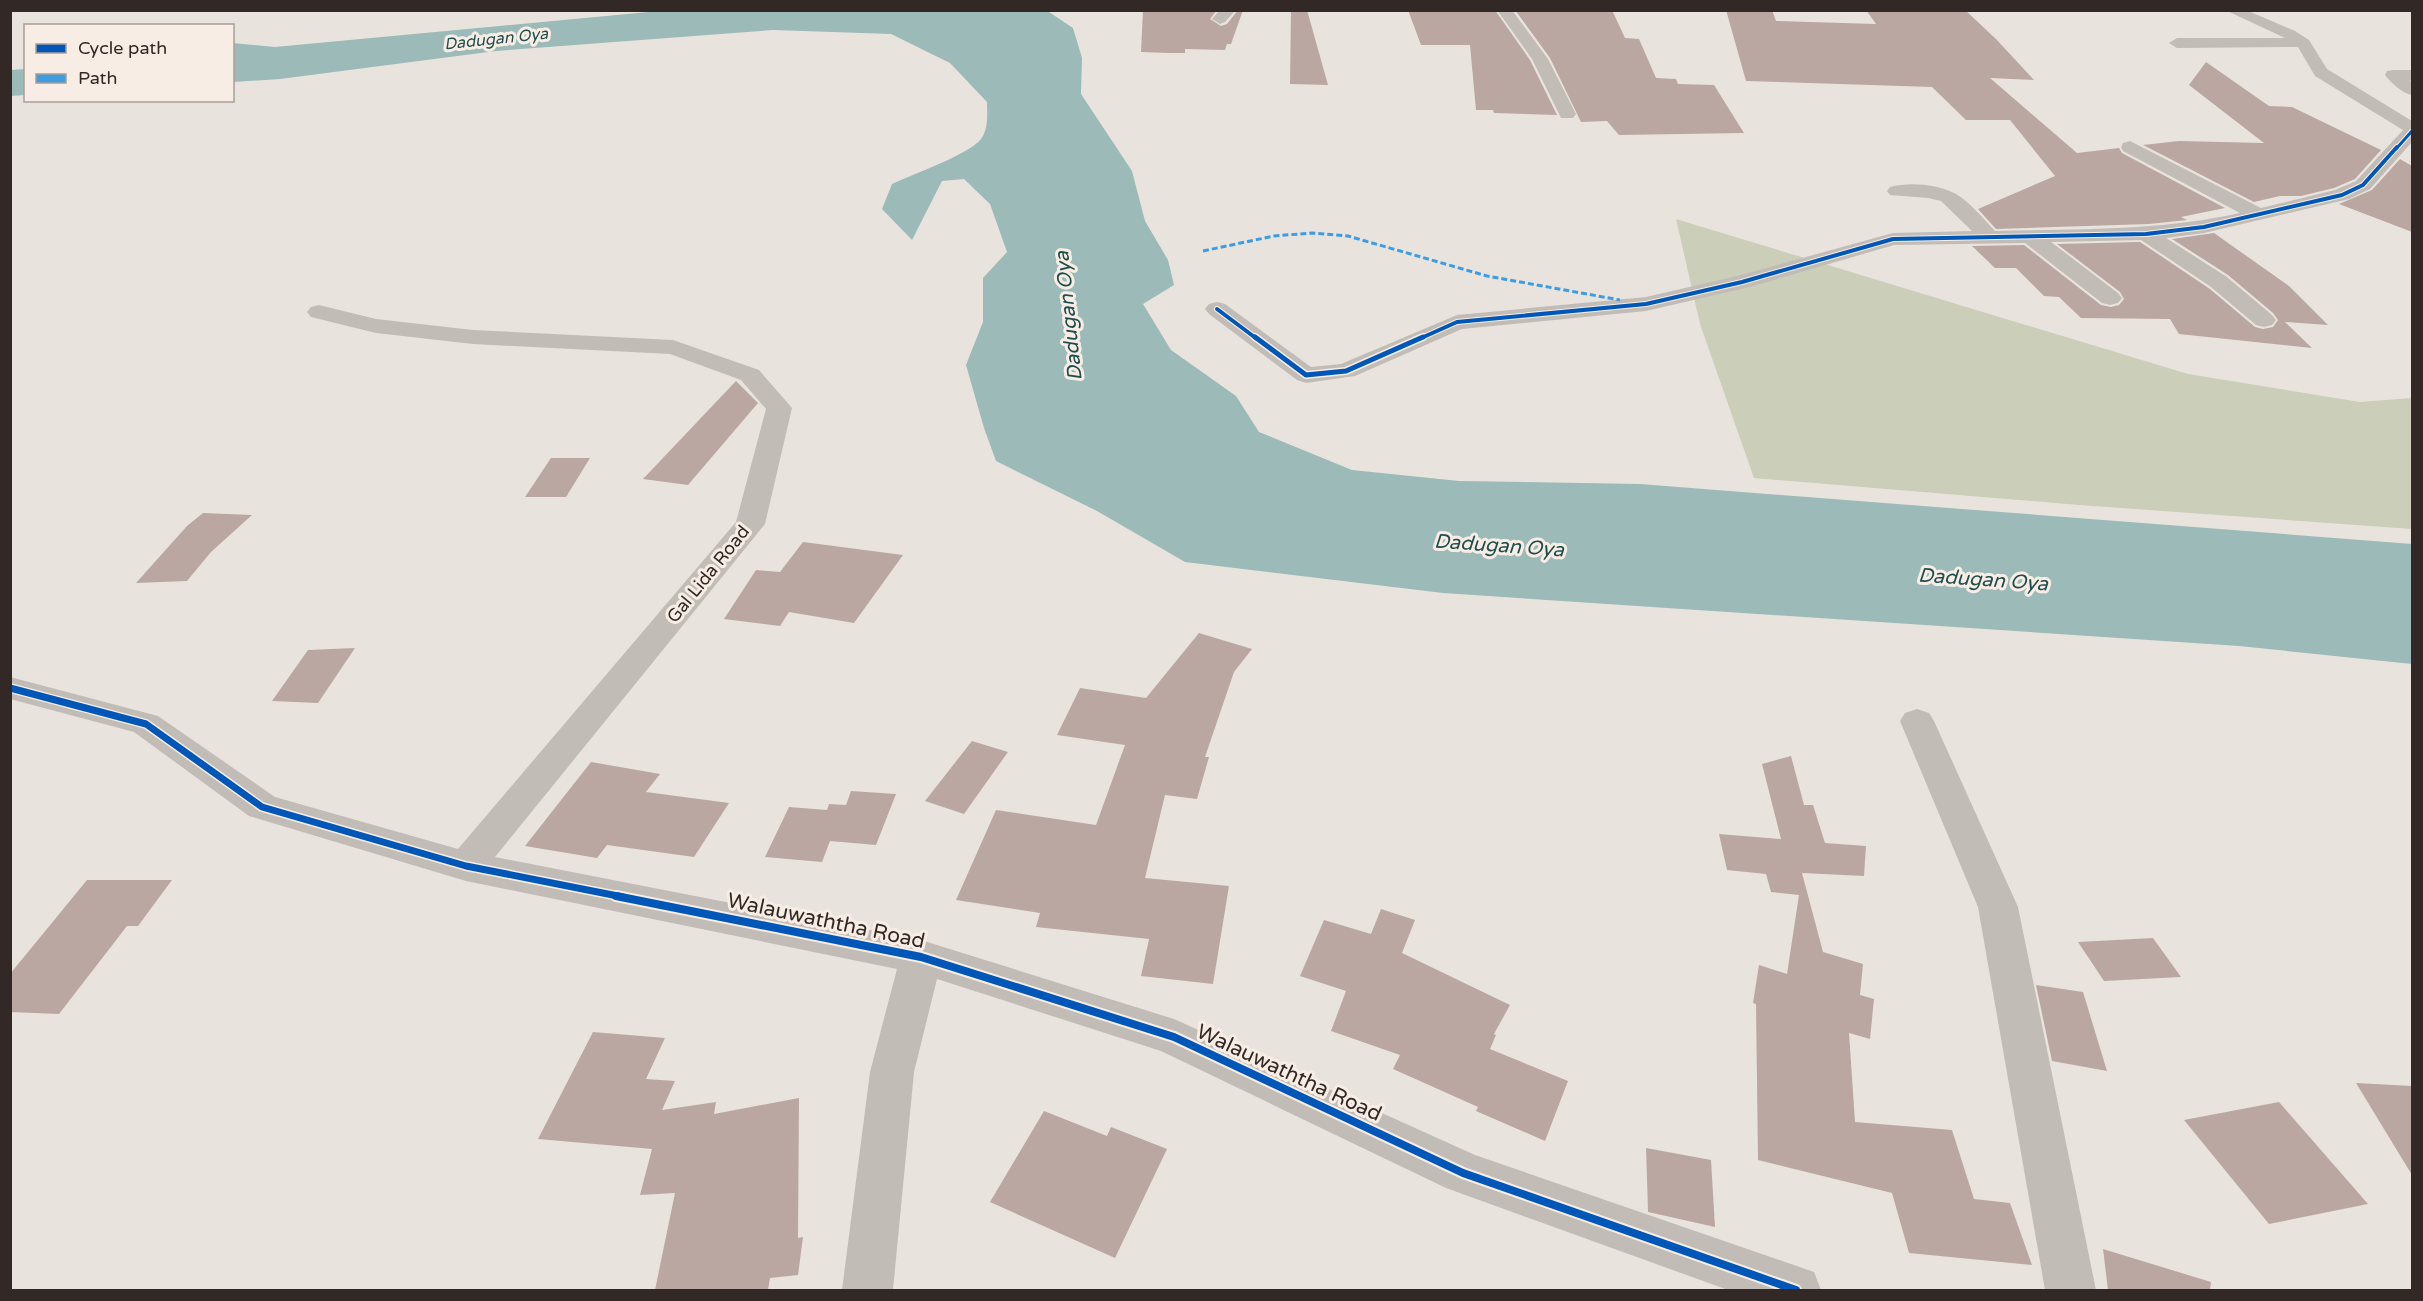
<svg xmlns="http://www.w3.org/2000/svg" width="2423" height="1301" font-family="'Varela Round',sans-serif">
	<rect width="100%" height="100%" fill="#e9e3de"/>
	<polygon fill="#cbceb9" points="1676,219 2188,374 2360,402 2412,398 2412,529 2079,505 1754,478 1700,324"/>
	<g fill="#9cbab8">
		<path d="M659,11L1046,10L1073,28L1082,58L1081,94L1132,171L1145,221L1168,260L1174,285L1143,304L1171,350L1236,396L1259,432L1352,470L1459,481L1640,484L2412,544V664L2239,646L1443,593L1185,562L1097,511L996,461L984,428L966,365L983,322V278L1007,252L990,204L964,179L942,181L912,240L882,209L892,184C911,175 970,154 981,139C989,128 987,114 987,102L950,63L891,34L773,30L496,51L280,79L233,82V43L275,47Z"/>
		<polygon points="25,69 25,95 11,96 11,70"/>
	</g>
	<g fill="#bba7a1">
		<polygon points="1143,10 1217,10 1210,19 1221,26 1227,24 1238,10 1243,10 1231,44 1227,44 1225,50 1185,49 1185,53 1169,53 1141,52"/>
		<polygon points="1291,10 1307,10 1328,85 1290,84"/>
		<polygon points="1408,10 1495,10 1530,60 1557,115 1494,113 1493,110 1476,110 1470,45 1421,45"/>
		<polygon points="1515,10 1612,10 1625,38 1639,39 1656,78 1676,79 1678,84 1714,85 1744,133 1619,135 1607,121 1581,122 1550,58"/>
		<polygon points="1726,10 1772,10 1776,21 1876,24 1866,10 1965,10 1996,39 2034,80 1990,78 2077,153 2119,148 2122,153 2225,208 2181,217 2187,220 2149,224 1996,229 1978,209 2055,176 2010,120 1966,120 1932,87 1746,81"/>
		<polygon points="2206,62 2269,106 2292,107 2381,150 2355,179 2334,188 2301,196 2280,196 2254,202 2143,145 2179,141 2264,143 2189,85"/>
		<polygon points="2400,159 2412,166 2412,232 2339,204 2372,190"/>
		<polygon points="2214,233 2289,286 2328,325 2285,322 2312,348 2179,334 2170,319 2081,318 2059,297 2044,296 2016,268 1995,268 1972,246 2024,245 2101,305 2111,307 2119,305 2124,299 2120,292 2057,244 2140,242 2210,289 2255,327 2263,329 2273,327 2278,320 2273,313 2228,275 2172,239"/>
		<polygon points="736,381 758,403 688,485 643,479"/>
		<polygon points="551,458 590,458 566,497 525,497"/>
		<polygon points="203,513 252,515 211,552 187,581 136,583 187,526"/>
		<polygon points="803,542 903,555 854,623 789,612 780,626 724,619 756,570 780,572"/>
		<polygon points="1199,633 1252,649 1234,672 1205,757 1209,757 1197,799 1165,795 1145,878 1229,886 1213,984 1141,976 1149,939 1036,927 1040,913 956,900 996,810 1096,825 1125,745 1057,735 1080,688 1146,698"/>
		<polygon points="355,648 318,703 272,701 308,650"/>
		<polygon points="972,741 1008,752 964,814 925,801"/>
		<polygon points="1791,756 1804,805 1813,805 1825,843 1866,846 1864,876 1802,873 1823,952 1863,964 1860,995 1874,999 1870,1039 1849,1033 1855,1122 1952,1130 1974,1199 2010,1203 2032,1265 1909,1253 1892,1193 1758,1160 1756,1004 1753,1003 1759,965 1787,974 1799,895 1771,892 1766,874 1727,870 1719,834 1781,839 1762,764"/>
		<polygon points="591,762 660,774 646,792 729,803 694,857 607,845 597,858 525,846"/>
		<polygon points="851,791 896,794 876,845 830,841 822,862 765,857 789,807 827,810 829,804 846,805"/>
		<polygon points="87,880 172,880 138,926 127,926 59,1014 10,1012 10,974"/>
		<polygon points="1381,909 1415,920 1402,953 1510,1005 1494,1034 1496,1035 1490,1049 1568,1081 1545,1141 1476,1111 1478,1107 1393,1069 1400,1055 1331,1031 1346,991 1300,976 1324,920 1371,934"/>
		<polygon points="2153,938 2181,977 2104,981 2078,942"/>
		<polygon points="2036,985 2083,992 2107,1071 2052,1061"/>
		<polygon points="593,1032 665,1038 646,1079 675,1081 662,1110 716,1102 714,1114 799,1098 798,1238 803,1237 798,1275 770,1278 768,1290 655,1290 675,1193 640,1195 652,1149 538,1139"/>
		<polygon points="2356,1083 2412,1086 2412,1175"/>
		<polygon points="2279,1102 2368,1204 2269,1224 2184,1120"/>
		<polygon points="1044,1111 1107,1136 1111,1127 1167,1149 1115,1258 990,1202"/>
		<polygon points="1646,1148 1711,1160 1715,1227 1648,1212"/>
		<polygon points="2103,1249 2211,1282 2210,1290 2108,1290"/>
	</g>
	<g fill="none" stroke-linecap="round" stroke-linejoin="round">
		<g fill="#c2bcb7" fill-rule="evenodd">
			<polygon points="1220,10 1236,10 1225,22 1220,24 1212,19"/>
			<polygon points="1497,10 1512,10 1548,59 1576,114 1573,118 1561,118 1532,59"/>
			<path d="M2225,10H2246L2295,31L2309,40L2327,69L2412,121V142L2370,189L2349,199L2204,233L2166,238L2227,277L2272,315L2276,320L2272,325L2264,327L2256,325L2211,287L2141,240L2051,242L2118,293L2122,298L2118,303L2110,305L2102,303L2025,243L1894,245L1750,287L1646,311L1462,329L1355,376L1306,383L1297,380L1209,314L1205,309L1209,304L1217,302L1225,304L1311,367L1341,364L1457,315L1646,297L1737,276L1893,233L1972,231L1941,201L1928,198L1890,195L1887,191L1890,187C1908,182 1937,184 1954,193C1967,199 1985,220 1995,231C2078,229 2159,231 2240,213L2123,151L2121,147L2123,143L2130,141L2261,208L2335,190L2356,181L2403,130L2315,76L2298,47L2177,48L2169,43L2177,38H2285Z"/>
			<path d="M2393,70H2412V80H2410L2412,82V95C2402,93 2391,83 2385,75L2387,71Z"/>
			<polygon points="319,305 376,319 473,330 673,340 759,370 792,408 765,524 495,857 921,940 1174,1019 1475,1155 1814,1272 1821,1290 1728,1290 1446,1188 1161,1051 937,979 914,1072 893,1290 842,1290 870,1072 897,969 466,881 249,816 134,732 10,699 10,677 158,716 275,797 458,849 736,522 766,409 741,380 670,354 473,344 376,333 311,317 307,312 311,307"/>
			<polygon points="1917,709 1929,713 1934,721 2018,907 2096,1290 2045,1290 1978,907 1900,721 1905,713"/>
		</g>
		<polyline stroke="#3e9ce0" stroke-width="3" stroke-dasharray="6 3" stroke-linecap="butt" points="1203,251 1274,236 1312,233 1348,236 1487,276 1620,300"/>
		<defs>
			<polyline id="cycleway-far4" points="2396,149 2412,131"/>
			<g id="cycleway-far3">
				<polyline points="1217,309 1257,339"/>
				<polyline points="1419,339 1457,322 1646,304 1742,282 1893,239 2146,234 2204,227 2342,195 2363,185 2397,147"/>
			</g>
			<polyline id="cycleway-far2" points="1255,337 1306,375 1346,371 1423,337"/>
			<polyline id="cycleway-far1" points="10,688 146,724 262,807 466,866 623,897"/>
			<polyline id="cycleway" points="616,896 921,957 1174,1037 1463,1173 1796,1290"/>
		</defs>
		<use href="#cycleway-far4" stroke="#f7ede5" stroke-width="5"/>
		<use href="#cycleway-far3" stroke="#f7ede5" stroke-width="6"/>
		<use href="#cycleway-far2" stroke="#f7ede5" stroke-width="8"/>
		<use href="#cycleway-far1" stroke="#f7ede5" stroke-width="10"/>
		<use href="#cycleway" stroke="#f7ede5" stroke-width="12"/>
		<use href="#cycleway-far4" stroke="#0057b8" stroke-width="3"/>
		<use href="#cycleway-far3" stroke="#0057b8" stroke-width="4"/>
		<use href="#cycleway-far2" stroke="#0057b8" stroke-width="5"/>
		<use href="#cycleway-far1" stroke="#0057b8" stroke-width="7"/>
		<use href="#cycleway" stroke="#0057b8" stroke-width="8"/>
	</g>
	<g text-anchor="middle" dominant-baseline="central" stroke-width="6" stroke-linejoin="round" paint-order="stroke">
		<g font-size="16" font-style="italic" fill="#204e4f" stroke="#f7ede5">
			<text transform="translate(496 39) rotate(-6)">Dadugan Oya</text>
		</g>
		<g font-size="18" fill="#322926" stroke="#f7ede5">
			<text transform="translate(708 574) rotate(-51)">Gal Lida Road</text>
		</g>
		<g font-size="20" font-style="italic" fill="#204e4f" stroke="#f7ede5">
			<text transform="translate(1069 316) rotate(-96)">Dadugan Oya</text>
			<text transform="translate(1499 546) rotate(4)">Dadugan Oya</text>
			<text transform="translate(1983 580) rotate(4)">Dadugan Oya</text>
		</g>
		<g font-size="21" fill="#322926" stroke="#f7ede5">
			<text transform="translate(826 921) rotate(12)">Walauwaththa Road</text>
			<text transform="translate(1289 1073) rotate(25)">Walauwaththa Road</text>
		</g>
	</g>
	<rect width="2423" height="1301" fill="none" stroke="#322926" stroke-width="24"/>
	<rect x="24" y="24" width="210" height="78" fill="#f7ede5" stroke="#a89f99" stroke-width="1.5"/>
	<rect x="36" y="44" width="30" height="9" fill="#0057b8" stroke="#a89f99" stroke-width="1.5"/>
	<text x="78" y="54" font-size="18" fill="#322926">Cycle path</text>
	<rect x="36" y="74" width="30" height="9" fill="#3e9ce0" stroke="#a89f99" stroke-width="1.5"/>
	<text x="78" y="84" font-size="18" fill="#322926">Path</text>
</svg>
